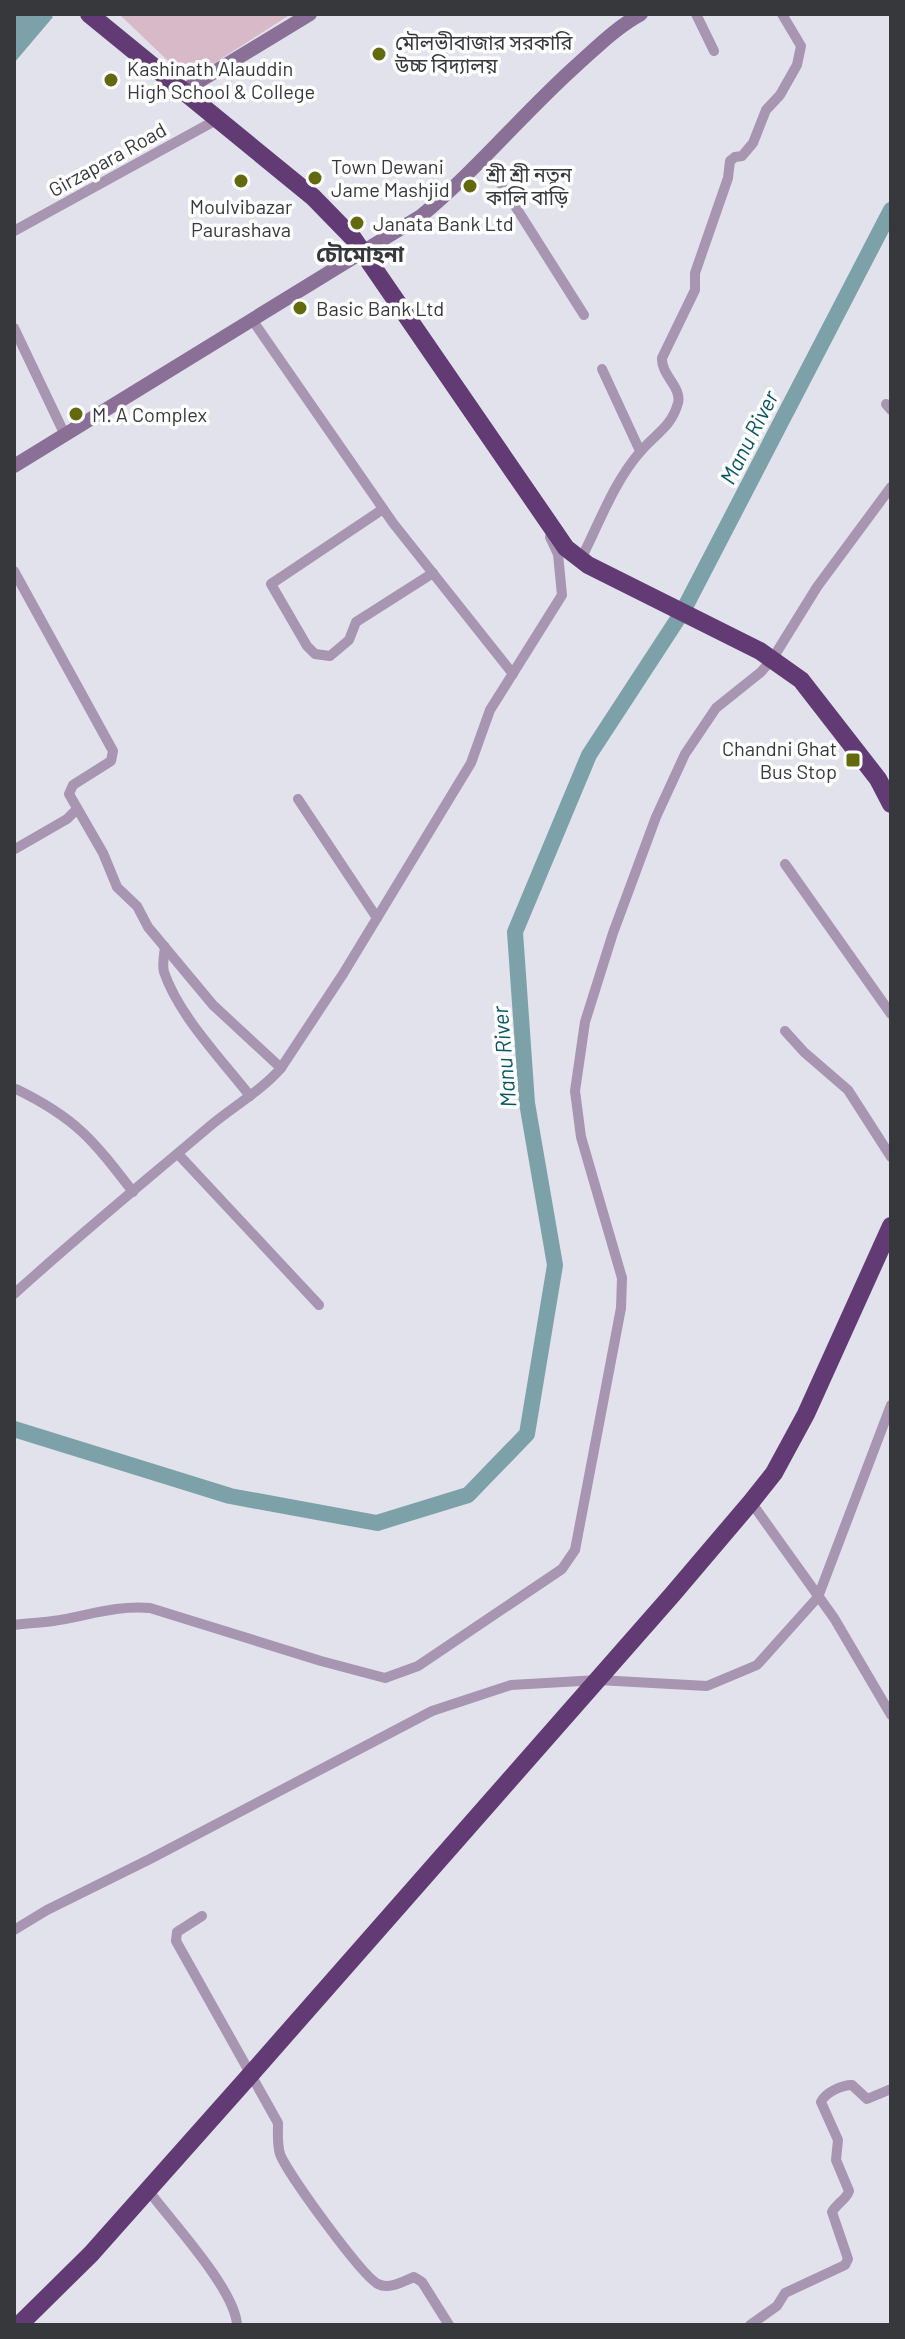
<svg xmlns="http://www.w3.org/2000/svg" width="905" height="2339" font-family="Barlow,'Noto Sans Bengali',sans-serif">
	<rect width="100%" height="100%" fill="#e1e2eb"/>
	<polygon fill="#d7b9c7" points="119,14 291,14 188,80"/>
	<polygon fill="#7da1a9" points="14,14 49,14 53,17 14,63"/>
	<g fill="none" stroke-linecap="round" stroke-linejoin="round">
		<polyline stroke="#7da1a9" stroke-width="16" points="14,1429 230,1496 377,1523 468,1495 527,1434 555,1265 527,1103 515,932 589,755 683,611 891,210"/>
		<g stroke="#a795b1" stroke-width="10">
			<polyline points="696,14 714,51"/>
			<polyline points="484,157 584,315"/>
			<polyline points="14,231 218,119"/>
			<polyline points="253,321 393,523 513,674"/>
			<polyline points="14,328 65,435"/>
			<polyline points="602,369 640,451"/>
			<polyline points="886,404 891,410"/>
			<polyline points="383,509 271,584 307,646 315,654 330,656 349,640 356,622 433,573"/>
			<path d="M581,559C599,524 614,481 641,451C655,434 671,428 678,403C682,387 661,375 662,358L695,290V273L728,178L730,161L735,157L742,156L753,143L766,110L780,95L797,65L801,46L782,14"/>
			<polyline points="14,571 113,751 111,761 73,785 69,794 103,853 117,887 137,906 148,927 213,1005 281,1068"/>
			<polyline points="298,799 377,918"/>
			<polyline points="15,849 67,819 77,809"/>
			<polyline points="785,864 891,1014"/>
			<path d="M165,947C164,955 162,965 164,972C179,1016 222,1060 250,1096"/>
			<polyline points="785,1031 804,1052 848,1090 891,1157"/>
			<path d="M16,1089C76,1118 93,1140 133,1192"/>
			<polyline points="178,1154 319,1305"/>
			<path d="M14,1294C78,1236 144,1182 210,1126C234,1106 261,1091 281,1068L343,974L471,763L490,710L562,595L558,554L550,537"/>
			<polyline points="751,1502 834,1618 891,1715"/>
			<path d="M14,1625C27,1623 40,1623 53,1621C87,1616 115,1605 150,1608L321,1661L385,1678L418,1666L562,1569L575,1550L621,1308L622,1278L581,1137L575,1091L585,1022L613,933L656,817L685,754L716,708L761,672L773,658L817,587L891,487"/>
			<path d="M202,1916L177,1932L176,1941L278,2123C278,2133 277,2144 280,2154C287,2173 362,2276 378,2284C389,2290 404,2281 414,2277L422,2282L449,2325"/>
			<polyline points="14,1930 47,1910 150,1859 432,1711 511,1685 598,1680 707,1686 757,1665 818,1597 891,1405"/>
			<path d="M148,2190C171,2221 235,2289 237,2325"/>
			<path d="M750,2325L777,2306L785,2293L845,2265L848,2259L832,2212C837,2203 846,2200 849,2191L836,2160L838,2140L821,2102C825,2093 841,2085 852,2085L867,2099L891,2089"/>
		</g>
		<g stroke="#8a6f97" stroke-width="14">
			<polyline points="183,91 310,14"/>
			<path d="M14,466L421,216C477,170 523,113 578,64C598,46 617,27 641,14"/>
		</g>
		<g stroke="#623b74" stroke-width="18">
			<polyline points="89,14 313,197 353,238 566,548 588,565 760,651 801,680 878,779 891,804"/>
			<polyline points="19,2325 91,2254 251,2074 672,1595 751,1502 774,1473 806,1414 891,1226"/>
		</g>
	</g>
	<g fill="#636a0e" stroke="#fff" stroke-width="3">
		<circle cx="379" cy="54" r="8"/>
		<circle cx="111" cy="80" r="8"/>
		<circle cx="315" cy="178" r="8"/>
		<circle cx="241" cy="181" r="8"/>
		<circle cx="470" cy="186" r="8"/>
		<circle cx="357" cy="223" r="8"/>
		<circle cx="300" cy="308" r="8"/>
		<circle cx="76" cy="414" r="8"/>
		<rect x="845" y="752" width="16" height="16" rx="4"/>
	</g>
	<g text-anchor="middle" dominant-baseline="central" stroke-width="7" stroke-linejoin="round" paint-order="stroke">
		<g font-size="20" fill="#37383b" stroke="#fff" text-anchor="start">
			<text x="395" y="42">মৌলভীবাজার সরকারি<tspan x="395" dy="23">উচ্চ বিদ্যালয়</tspan></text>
			<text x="127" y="68">Kashinath Alauddin<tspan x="127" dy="23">High School &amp; College</tspan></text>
			<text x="331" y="166">Town Dewani<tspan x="331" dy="23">Jame Mashjid</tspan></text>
			<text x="486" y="174">শ্রী শ্রী নতুন<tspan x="486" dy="23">কালি বাড়ি</tspan></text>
			<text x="241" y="206" text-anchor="middle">Moulvibazar<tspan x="241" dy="23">Paurashava</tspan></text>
			<text x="373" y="223">Janata Bank Ltd</text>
			<text x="316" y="308">Basic Bank Ltd</text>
			<text x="92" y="414">M. A Complex</text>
			<text x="837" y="748" text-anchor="end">Chandni Ghat<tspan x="837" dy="23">Bus Stop</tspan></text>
		</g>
		<g font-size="20" fill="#37383b" stroke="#fff">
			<text transform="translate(107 159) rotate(-29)">Girzapara Road</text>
		</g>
		<g font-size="22" font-weight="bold" fill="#37383b" stroke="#fff">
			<text x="360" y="253">চৌমোহনা</text>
		</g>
		<g font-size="22" font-style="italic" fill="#075563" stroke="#fff">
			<text transform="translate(748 437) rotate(-63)">Manu River</text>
			<text transform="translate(503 1057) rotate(-95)">Manu River</text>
		</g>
	</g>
	<rect width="905" height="2339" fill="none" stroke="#37383b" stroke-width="32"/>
</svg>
